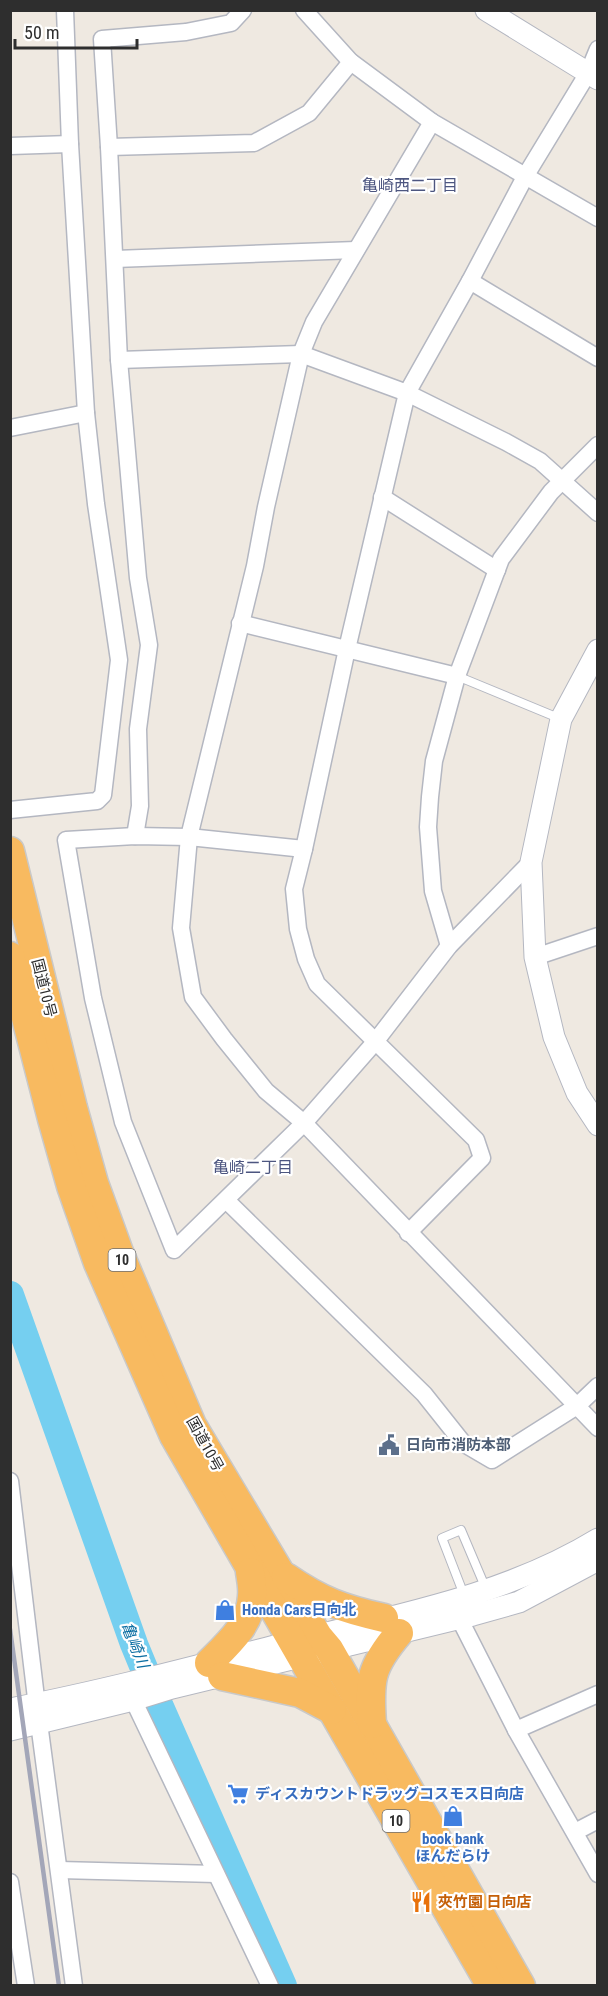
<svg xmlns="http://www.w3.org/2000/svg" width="608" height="1996" font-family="'Roboto Condensed','Noto Sans JP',sans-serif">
	<rect width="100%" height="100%" fill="#efe9e1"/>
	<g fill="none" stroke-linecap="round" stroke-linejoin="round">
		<polyline stroke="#75cff0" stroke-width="28" points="10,1295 134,1644 160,1707 283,1986"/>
		<defs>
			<g id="service">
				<polyline points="457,676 561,719"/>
				<polyline points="464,1595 442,1538 461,1530 486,1589"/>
			</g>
			<g id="minor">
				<polyline points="304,10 351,62 432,122 598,218"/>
				<polyline points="432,122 314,322 301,354 266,507 255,566 189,837 181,928 193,997 224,1039 266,1091 304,1123 598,1428"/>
				<polyline points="10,146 70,144"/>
				<polyline points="109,147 254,143 309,113 351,62"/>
				<polyline points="115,259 356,250"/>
				<polyline points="470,281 598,358"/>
				<polyline points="119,360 301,354 407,393 506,442 540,461 598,513"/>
				<polyline points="10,428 86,413"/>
				<polyline points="382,497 497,570"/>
				<polyline points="240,623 457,676"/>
				<polyline points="10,810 97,801 103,795 119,660 96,504 86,413 70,144 65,10"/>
				<polyline points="135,836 140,806 138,729 149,645 138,578 119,360 109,147 102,39 186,32 231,23 243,10"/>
				<polyline points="304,849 189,837 135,836 66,840 93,998 123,1122 174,1250 304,1123 375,1042 449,946 531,862"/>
				<polyline points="449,946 433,891 428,827 430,797 434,761 457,676 501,559 551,492 598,445"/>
				<polyline points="535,957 598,936"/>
				<polyline points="227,1201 424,1394 463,1443 492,1460 577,1406 598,1386"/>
				<polyline points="408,1233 482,1158 476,1140 317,984 306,959 298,929 294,889 304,849 347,649 407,393 470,281 526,175 588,73 598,49"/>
				<polyline points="10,1481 39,1723 74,1986"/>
				<polyline points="454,1608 516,1730 598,1874"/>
				<polyline points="128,1689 270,1986"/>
				<polyline points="516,1730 598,1694"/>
				<polyline points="575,1832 598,1820"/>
				<polyline points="59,1870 216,1874"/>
				<polyline points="10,1882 26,1986"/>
			</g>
			<g id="tertiary">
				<polyline points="486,10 598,79"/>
				<polyline points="598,650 561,719 531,862 535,957 554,1037 577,1093 598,1125"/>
				<path d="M10,1709C108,1690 205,1664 302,1639C403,1614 508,1594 598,1539"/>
				<polyline points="10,1730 133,1700 172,1688 473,1615 519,1602 598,1560"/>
			</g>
			<g id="trunk">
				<polyline points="10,851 73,1108 94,1183 119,1252 192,1425 318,1636 329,1649 521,1986"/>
				<polyline points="10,956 52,1119 71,1186 98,1263 174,1436 491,1986"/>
				<path d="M286,1577C321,1601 343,1609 384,1618"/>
				<path d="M209,1663C228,1644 251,1624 252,1596C253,1588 251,1579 250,1572"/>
				<polyline points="222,1676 300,1693 332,1710"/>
				<path d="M372,1724C369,1680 370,1667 399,1633"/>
			</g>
		</defs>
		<use href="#service" stroke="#b4b7c1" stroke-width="10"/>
		<use href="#minor" stroke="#b4b7c1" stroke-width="19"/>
		<use href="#tertiary" stroke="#b4b7c1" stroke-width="23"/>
		<use href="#trunk" stroke="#c9c9c9" stroke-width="31"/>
		<use href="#service" stroke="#fff" stroke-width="8"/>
		<use href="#minor" stroke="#fff" stroke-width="16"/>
		<use href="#tertiary" stroke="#fff" stroke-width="21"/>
		<use href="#trunk" stroke="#f8ba60" stroke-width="28"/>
		<polyline stroke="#a3a6b8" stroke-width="4.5" points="10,1629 59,1986"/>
	</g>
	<defs>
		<symbol id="civic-bare" viewBox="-9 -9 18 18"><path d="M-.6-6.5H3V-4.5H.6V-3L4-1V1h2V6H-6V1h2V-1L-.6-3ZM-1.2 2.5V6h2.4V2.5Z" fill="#5c6f8a" stroke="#fff" stroke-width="2.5" paint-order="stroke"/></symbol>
		<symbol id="shop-bare" viewBox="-9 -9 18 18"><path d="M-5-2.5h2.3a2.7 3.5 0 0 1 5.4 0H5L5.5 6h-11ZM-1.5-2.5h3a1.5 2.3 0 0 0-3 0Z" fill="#3f7fe0" stroke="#fff" stroke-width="2.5" paint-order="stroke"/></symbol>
		<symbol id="supermarket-bare" viewBox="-9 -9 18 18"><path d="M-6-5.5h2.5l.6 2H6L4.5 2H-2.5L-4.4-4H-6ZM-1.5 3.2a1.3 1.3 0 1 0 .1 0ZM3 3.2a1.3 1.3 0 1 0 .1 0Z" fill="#3f7fe0" stroke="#fff" stroke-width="2.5" paint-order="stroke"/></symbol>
		<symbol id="restaurant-bare" viewBox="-9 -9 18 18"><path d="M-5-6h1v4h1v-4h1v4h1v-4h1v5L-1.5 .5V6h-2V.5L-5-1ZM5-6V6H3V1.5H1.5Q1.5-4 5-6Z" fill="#e8710a" stroke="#fff" stroke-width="2.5" paint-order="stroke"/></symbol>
	</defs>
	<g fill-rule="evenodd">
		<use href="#civic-bare" x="374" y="1430" width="30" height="30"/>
		<use href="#shop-bare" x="210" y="1595" width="30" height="30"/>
		<use href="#supermarket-bare" x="223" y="1779" width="30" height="30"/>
		<use href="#shop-bare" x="438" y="1801" width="30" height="30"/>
		<use href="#restaurant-bare" x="406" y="1887" width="30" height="30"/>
	</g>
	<g text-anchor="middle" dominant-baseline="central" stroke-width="4.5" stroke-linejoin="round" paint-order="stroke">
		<g fill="#fff" stroke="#6d6d6d" stroke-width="1.5">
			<rect x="108.5" y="1249" width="27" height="22" rx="4.5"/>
			<rect x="382.5" y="1810" width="27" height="22" rx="4.5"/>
		</g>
		<g font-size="14" font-weight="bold" fill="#2e2e2e">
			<text x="122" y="1260">10</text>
			<text x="396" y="1821">10</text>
		</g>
		<g font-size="15" fill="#2e2e2e" stroke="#fff">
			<text transform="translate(44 988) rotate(76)">国道10号</text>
			<text transform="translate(205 1444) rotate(61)">国道10号</text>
		</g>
		<g font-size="15" font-weight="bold" fill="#4e5e75" stroke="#fff" text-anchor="start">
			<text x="406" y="1445">日向市消防本部</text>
		</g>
		<g font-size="15" font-weight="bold" fill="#366cbe" stroke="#fff" text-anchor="start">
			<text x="242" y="1610">Honda Cars日向北</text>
			<text x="255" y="1794">ディスカウントドラッグコスモス日向店</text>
			<text x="453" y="1839" text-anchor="middle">book bank<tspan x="453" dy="17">ほんだらけ</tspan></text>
		</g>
		<g font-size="15" font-weight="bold" fill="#c56008" stroke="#fff" text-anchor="start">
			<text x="438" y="1902">夾竹園 日向店</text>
		</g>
		<g font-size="16" fill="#4d5680" stroke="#fff">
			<text x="410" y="185">亀崎西二丁目</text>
			<text x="253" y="1167">亀崎二丁目</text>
		</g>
		<g font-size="16" font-style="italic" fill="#0d6fa3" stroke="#fff">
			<text transform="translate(135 1645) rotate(68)">亀崎川</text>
		</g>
	</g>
	<rect width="608" height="1996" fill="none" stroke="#2e2e2e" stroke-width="24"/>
	<path d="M15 39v9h122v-9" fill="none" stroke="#2e2e2e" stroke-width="3"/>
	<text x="24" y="39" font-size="18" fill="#2e2e2e" stroke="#ffffff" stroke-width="4.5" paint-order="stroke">50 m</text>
</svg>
